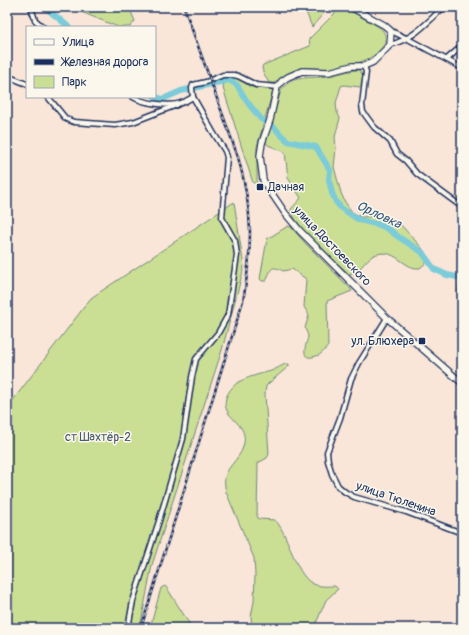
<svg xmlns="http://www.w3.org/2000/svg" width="469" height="635" font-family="Pangolin,sans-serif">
	<rect width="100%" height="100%" fill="#fae6d8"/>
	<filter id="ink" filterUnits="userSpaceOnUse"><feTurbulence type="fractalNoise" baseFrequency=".025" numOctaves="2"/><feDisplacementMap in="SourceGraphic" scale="8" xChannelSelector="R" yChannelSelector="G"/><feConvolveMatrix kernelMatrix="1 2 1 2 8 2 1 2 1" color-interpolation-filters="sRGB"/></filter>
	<g filter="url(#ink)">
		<g fill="#cadf94" stroke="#728779">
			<polygon points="69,7 131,7 131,12 135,21 130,27 118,27"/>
			<polygon points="304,7 329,7 312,27"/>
			<path d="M340,8C349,9 359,16 368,21C376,25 388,30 385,42C381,60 343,68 327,69C319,69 311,67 303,68C293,70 283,76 276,83H269L263,72L262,67L263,65L310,46L309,39Z"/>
			<path d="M359,70L363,75L361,85L360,87L344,85L341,86L336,103L337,112L340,118L335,137L336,148L334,167L341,193L345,202L352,212L361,217L381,216L390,219L400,224L422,248L428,257L427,262L420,268C406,270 398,253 383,253C365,253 363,273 349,274C337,263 292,224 291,209L301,198L288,178L285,152L268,145L266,143L281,90C293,74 311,79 328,76C339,74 349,70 359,70Z"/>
			<path d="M235,77C241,79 244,83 249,86C256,89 265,88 272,88L273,90L257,147V182L255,183H253L223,88L224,82Z"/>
			<polygon points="234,202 244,267 222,350 152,565 140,628 7,628 7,408 91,298"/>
			<path d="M288,226L291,227L306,244L350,288L352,291L327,301L328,346C325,350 321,355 316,356C299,362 306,345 308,337C308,334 306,332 305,328L309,315L304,307L306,279L292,269L283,271C269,263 271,272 266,281H262L260,279L267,239Z"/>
			<path d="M462,277V309C458,297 455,289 462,277Z"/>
			<polygon points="462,330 462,354 457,340"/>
			<path d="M285,364H289V366L269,383L266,386L265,394L269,454L267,458L258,463L257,516L259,519L275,520C290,535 295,579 316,585C323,587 329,586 335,586L338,589L326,600L314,628H252L251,617L254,601L255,575L254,558L226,492C225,487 224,482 225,477C228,465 242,457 244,443C248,421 220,418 226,398C228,392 232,387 237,383C247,377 260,374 271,371C276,369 281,366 285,364Z"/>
			<polygon points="165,586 167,588 192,628 150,628 161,588"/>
		</g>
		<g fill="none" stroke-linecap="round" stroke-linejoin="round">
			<g stroke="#7ccbd9" stroke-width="6">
				<polyline points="42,7 47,9 69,27"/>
				<polyline points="155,97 163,99 181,91 229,80 237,85 248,103 261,119 275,128 281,135 288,141 316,147 330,170 329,180 332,193 336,202 341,208 359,220 380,225 388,229 400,238 422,252 434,269 447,275 462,278"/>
			</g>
			<defs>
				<g id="street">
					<polyline points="31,7 35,20 43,27"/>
					<polyline points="391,31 408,39 462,68"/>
					<path d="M390,45C415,38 425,24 444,7"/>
					<polyline points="447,59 462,46"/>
					<polyline points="364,66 366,72 365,80 362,105 363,112 374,127 390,141 397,154 406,161 417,174 462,207"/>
					<polyline points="7,76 27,84"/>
					<polyline points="48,97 66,119 74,122 115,125 133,122 177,105"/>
					<path d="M133,97C143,103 169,107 181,103C185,102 189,99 193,97L192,88L193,85L206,82L223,75H233L238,76L256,85L277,87"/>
					<polyline points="387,318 359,363 351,379 340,418 327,452 328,461 332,474 338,486 345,492 354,497 406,512 462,533"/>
					<polyline points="128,628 133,601 159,521 183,439 192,377 196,359 218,333 228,315 237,255 235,241 222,218 227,157 225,151 213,132 193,97"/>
				</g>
				<polyline id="secondary" points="351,7 384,25 391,31 390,45 373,62 364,66 352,66 329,72 302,71 288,77 282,81 277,87 270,120 262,143 260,156 263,180 266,185 285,213 300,231 387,318 462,383"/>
			</defs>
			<use href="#street" stroke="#1b2f5e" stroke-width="7"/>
			<use href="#secondary" stroke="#1b2f5e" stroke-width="8"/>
			<use href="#street" stroke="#fbf7ec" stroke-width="4"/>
			<use href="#secondary" stroke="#fbf7ec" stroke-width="5.5"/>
			<defs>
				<path id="rail" d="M141,628L243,301C253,246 253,211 238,157L184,7"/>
			</defs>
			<use href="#rail" stroke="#1b2f5e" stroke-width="2.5"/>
			<use href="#rail" stroke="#fbf7ec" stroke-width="1" stroke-dasharray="3" stroke-linecap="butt"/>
		</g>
	</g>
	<g fill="#1b2f5e" stroke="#fbf7ec" stroke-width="1.5">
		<rect x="256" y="183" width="8" height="8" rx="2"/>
		<rect x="418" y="337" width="8" height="8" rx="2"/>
	</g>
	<g text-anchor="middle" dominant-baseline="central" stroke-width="3" stroke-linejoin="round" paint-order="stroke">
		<g font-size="12" fill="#1b2f5e" stroke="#fbf7ec" text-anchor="start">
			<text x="268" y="187">Дачная</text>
			<text x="414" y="341" text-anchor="end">ул. Блюхера</text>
		</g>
		<g font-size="12" fill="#1b2f5e" stroke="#fbf7ec">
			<text transform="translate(332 246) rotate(46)">улица Достоевского</text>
			<text transform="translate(396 499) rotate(19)">улица Тюленина</text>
		</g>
		<g font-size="12" fill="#475b6c" stroke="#fbf7ec">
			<text x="98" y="437">ст Шахтёр-2</text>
		</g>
		<g font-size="13" font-style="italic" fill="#33567d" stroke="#fbf7ec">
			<text transform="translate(379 215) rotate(25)">Орловка</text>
		</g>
	</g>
	<rect width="469" height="635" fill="none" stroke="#fbf7ec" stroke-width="24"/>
	<rect x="12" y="12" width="445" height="611" fill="none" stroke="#1b2f5e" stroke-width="1.5" filter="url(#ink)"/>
	<rect x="26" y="26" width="130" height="72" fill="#fbf7ec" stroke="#a1a7b3"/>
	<rect x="34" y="39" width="20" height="6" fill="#fbf7ec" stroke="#a1a7b3"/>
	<text x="62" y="46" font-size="12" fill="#1b2f5e">Улица</text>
	<rect x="34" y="59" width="20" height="6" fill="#1b2f5e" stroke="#a1a7b3"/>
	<text x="62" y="66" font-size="12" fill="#1b2f5e">Железная дорога</text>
	<rect x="34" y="76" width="20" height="12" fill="#cadf94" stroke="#a1a7b3"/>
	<text x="62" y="86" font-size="12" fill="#1b2f5e">Парк</text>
</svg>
